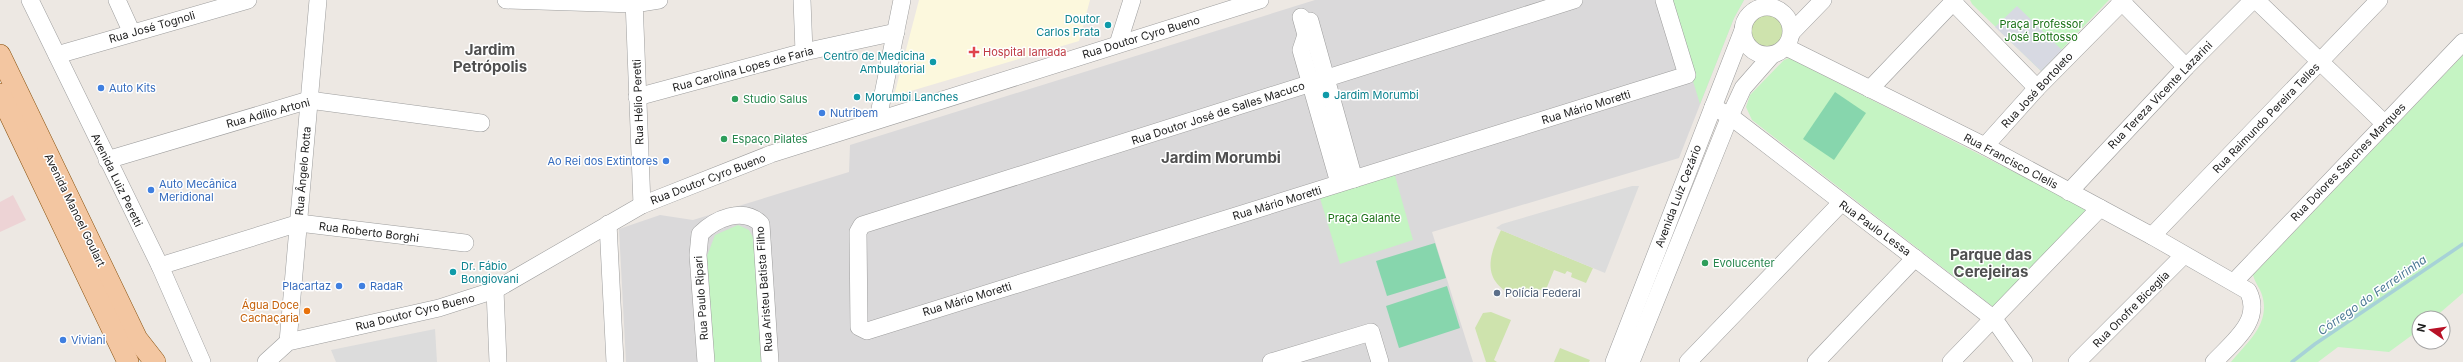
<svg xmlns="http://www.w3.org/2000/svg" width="2463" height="362" font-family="Inter,sans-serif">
	<rect width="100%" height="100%" fill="#ede8e3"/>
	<polygon fill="#dad9da" points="1315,0 1744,0 1734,18 1679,158 1432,232 1473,362 626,362 619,229 660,215 693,220 849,172 850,145"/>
	<polygon fill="#edd3d5" points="13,195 26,220 0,232 0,202"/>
	<polygon fill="#fcf8dd" points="919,0 1090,0 1079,41 894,96"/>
	<g fill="#cee3ad">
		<circle cx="1767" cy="31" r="16"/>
		<path d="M1501,230L1593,268L1586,283L1571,277L1572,273L1567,271L1565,274L1554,270L1545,292L1539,289L1537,294L1524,289L1520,299C1483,283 1486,262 1501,230Z"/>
		<polygon points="1491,312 1511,320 1494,360 1497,362 1486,362 1475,328 1483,313"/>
		<polygon points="1560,348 1590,360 1589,362 1554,362"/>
	</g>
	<g fill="#c5f4c3">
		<polygon points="1668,0 1744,0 1734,18 1700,104"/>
		<polygon points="1970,0 2109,0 2041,71 1972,4"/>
		<path d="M2463,55V293L2434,318H2419V330L2389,352L2338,347L2318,362H2231C2247,342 2271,324 2262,295C2260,288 2255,283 2253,275Z"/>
		<polygon points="1789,58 2091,211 1996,309 1752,120 1746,107 1750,95 1784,60"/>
		<polygon points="1394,172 1413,240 1340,264 1319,195"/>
		<polygon points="738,225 749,230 756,243 761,362 714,362 707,256 715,235"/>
	</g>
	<g fill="#87d6ad">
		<polygon points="1835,92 1866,113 1834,160 1803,139"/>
		<polygon points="1435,243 1446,278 1387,296 1376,261"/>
		<polygon points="1447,286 1460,328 1399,348 1386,306"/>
	</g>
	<g fill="#dcdcdc">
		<polygon points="1632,186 1639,186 1605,273 1496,228 1502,224"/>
		<polygon points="435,329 437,362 336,362 331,350"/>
	</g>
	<polygon fill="#d7d9e2" points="2017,6 2062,50 2041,71 1995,27"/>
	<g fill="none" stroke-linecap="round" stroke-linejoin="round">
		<polyline stroke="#a7d2d7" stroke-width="3.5" points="2292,362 2315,344 2463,244"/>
		<defs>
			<g id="minor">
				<polyline points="30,0 160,266 202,362"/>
				<polyline points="117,0 132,33"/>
				<polyline points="506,0 634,4 659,0"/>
				<polyline points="634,0 642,205"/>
				<polyline points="802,0 804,52"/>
				<polyline points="1574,0 862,225 858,232 859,327 867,331 1687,75 1664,0"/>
				<polyline points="2120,0 2186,67"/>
				<polyline points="2256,0 2385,124"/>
				<polyline points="1953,2 2037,88"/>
				<circle cx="1767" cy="31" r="24"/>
				<polyline points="1301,17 1306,35 1301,50 1339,183"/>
				<polyline points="1310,21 1354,179"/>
				<polyline points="1792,32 1823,0"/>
				<polyline points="1118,44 1132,0"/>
				<path d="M1786,47L1985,146L2152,236L2248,291C2263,320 2233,342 2214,362"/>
				<polyline points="57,55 248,0"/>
				<polyline points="1870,89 1955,0"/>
				<polyline points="637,97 804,52 896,32"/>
				<polyline points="1713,107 1730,116 1994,319 2024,362"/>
				<polyline points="878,119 902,0"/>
				<polyline points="1985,146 2037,88 2124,0"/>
				<polyline points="107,160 309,100 481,123"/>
				<polyline points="2069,192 2186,67 2253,0"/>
				<polyline points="608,224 615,362"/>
				<polyline points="2152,236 2379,0"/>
				<polyline points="160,266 299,223 465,243"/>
				<polyline points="2234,282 2463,42"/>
				<polyline points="495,290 498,362"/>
				<polyline points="288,342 318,0"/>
				<polyline points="266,362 288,342 439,308 495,290 642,205 771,154 1260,0"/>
				<path d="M706,362L698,255L700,234C715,219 743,206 761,224L770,362"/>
				<polyline points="1271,362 1371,332 1380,362"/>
				<polyline points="1614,362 1743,30"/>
				<polyline points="1631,362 1730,116 1743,88 1772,55"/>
				<polyline points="1688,362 1841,203"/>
				<polyline points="1816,362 1915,258"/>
				<polyline points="1951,362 2100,208"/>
				<polyline points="2077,362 2184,255"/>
			</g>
			<g id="major">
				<polyline points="0,55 137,339 155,362"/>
				<polyline points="0,94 128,362"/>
			</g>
		</defs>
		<use href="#minor" stroke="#9d9d9d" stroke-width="18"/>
		<use href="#major" stroke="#88500c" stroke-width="22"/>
		<use href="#minor" stroke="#fff" stroke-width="17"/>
		<use href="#major" stroke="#f3c6a1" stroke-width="21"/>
	</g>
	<g fill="#0f9aa8" stroke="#fff" stroke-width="1.5">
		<circle cx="1108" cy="25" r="4"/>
		<circle cx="933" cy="62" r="4"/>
		<circle cx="1326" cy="95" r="4"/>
		<circle cx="857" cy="97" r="4"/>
		<circle cx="453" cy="272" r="4"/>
	</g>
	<path fill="#e0444e" stroke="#fff" stroke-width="1.5" d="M972 46h4v4h4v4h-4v4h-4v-4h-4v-4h4z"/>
	<g fill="#3f7fe0" stroke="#fff" stroke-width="1.5">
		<circle cx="101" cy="88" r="4"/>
		<circle cx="822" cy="113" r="4"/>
		<circle cx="666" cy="161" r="4"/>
		<circle cx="151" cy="190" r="4"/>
		<circle cx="339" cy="286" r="4"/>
		<circle cx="362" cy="286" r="4"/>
		<circle cx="63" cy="340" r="4"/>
	</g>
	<g fill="#2e9e5b" stroke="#fff" stroke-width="1.5">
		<circle cx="735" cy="99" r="4"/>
		<circle cx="724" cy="139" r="4"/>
		<circle cx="1705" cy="263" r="4"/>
	</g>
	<circle fill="#5c6f8a" stroke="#fff" stroke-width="1.5" cx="1497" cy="293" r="4"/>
	<circle fill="#e8710a" stroke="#fff" stroke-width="1.5" cx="307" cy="311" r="4"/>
	<g text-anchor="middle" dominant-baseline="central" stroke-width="3" stroke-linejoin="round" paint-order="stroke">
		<g font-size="11" fill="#0d838f" stroke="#fff" text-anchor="start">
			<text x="1100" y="19" text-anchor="end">Doutor<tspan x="1100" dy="13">Carlos Prata</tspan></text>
			<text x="925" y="56" text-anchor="end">Centro de Medicina<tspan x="925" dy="13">Ambulatorial</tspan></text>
			<text x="1334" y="95">Jardim Morumbi</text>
			<text x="865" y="97">Morumbi Lanches</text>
			<text x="461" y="266">Dr. Fábio<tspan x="461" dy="13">Bongiovani</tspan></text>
		</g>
		<g font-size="11" fill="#187014" stroke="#fff">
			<text x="2041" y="24">Praça Professor<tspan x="2041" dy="13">José Bottosso</tspan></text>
			<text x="1364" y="218">Praça Galante</text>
		</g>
		<g font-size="11" fill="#1c1c1c" stroke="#fff">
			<text transform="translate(152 27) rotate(-16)">Rua José Tognoli</text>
			<text transform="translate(1141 37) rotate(-17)">Rua Doutor Cyro Bueno</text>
			<text transform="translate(743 69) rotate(-15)">Rua Carolina Lopes de Faria</text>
			<text transform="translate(2037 90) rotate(-47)">Rua José Bortoleto</text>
			<text transform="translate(2160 95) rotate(-46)">Rua Tereza Vicente Lazarini</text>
			<text transform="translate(638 102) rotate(-92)">Rua Hélio Peretti</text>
			<text transform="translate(1586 107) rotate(-17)">Rua Mário Moretti</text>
			<text transform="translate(268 113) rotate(-15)">Rua Adílio Artoni</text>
			<text transform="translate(1218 113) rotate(-18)">Rua Doutor José de Salles Macuco</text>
			<text transform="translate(2266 118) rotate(-46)">Rua Raimundo Pereira Telles</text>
			<text transform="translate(2011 161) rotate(28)">Rua Francisco Clelis</text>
			<text transform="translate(2348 162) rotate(-46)">Rua Dolores Sanches Marques</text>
			<text transform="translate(303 171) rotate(-85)">Rua Ângelo Rotta</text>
			<text transform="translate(708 179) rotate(-21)">Rua Doutor Cyro Bueno</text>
			<text transform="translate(117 180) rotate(64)">Avenida Luiz Peretti</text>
			<text transform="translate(1678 196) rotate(-69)">Avenida Luiz Cezário</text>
			<text transform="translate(1277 203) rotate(-17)">Rua Mário Moretti</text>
			<text transform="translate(75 210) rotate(64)">Avenida Manoel Goulart</text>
			<text transform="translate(1875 228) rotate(36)">Rua Paulo Lessa</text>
			<text transform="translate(369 232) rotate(7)">Rua Roberto Borghi</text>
			<text transform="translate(764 289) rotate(-94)">Rua Aristeu Batista Filho</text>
			<text transform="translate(701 298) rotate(-94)">Rua Paulo Ripari</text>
			<text transform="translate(967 299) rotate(-17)">Rua Mário Moretti</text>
			<text transform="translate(2131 309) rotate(-45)">Rua Onofre Biceglia</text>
			<text transform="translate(415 312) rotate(-14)">Rua Doutor Cyro Bueno</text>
		</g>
		<g font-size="11" fill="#be3a42" stroke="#fff" text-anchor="start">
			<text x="983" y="52">Hospital Iamada</text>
		</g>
		<g font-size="11" fill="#366cbe" stroke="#fff" text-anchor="start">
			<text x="109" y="88">Auto Kits</text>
			<text x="830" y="113">Nutribem</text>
			<text x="658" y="161" text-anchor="end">Ao Rei dos Extintores</text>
			<text x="159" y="184">Auto Mecânica<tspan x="159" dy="13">Meridional</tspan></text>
			<text x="331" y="286" text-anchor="end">Placartaz</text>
			<text x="370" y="286">RadaR</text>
			<text x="71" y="340">Viviani</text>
		</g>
		<g font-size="11" fill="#27864d" stroke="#fff" text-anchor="start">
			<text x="743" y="99">Studio Salus</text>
			<text x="732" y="139">Espaço Pilates</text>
			<text x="1713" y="263">Evolucenter</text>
		</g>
		<g font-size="11" fill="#4e5e75" stroke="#fff" text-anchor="start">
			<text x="1505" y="293">Polícia Federal</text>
		</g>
		<g font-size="11" fill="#c56008" stroke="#fff" text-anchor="end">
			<text x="299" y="305">Água Doce<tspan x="299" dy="13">Cachaçaria</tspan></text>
		</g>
		<g font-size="12" font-style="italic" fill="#4b7994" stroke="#fff">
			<text transform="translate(2372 295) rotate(-35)">Córrego do Ferreirinha</text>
		</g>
		<g font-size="15" font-weight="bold" fill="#4f4f4f" stroke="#fff">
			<text x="490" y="49">Jardim<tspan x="490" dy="17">Petrópolis</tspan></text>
			<text x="1221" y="157">Jardim Morumbi</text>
			<text x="1991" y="254">Parque das<tspan x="1991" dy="17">Cerejeiras</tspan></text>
		</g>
	</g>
	<g transform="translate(2431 330) rotate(283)"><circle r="19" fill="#ffffff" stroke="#a4a4a4"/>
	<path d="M0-3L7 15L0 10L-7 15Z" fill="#b81126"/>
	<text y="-6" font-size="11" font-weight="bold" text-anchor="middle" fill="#1c1c1c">N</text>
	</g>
</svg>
